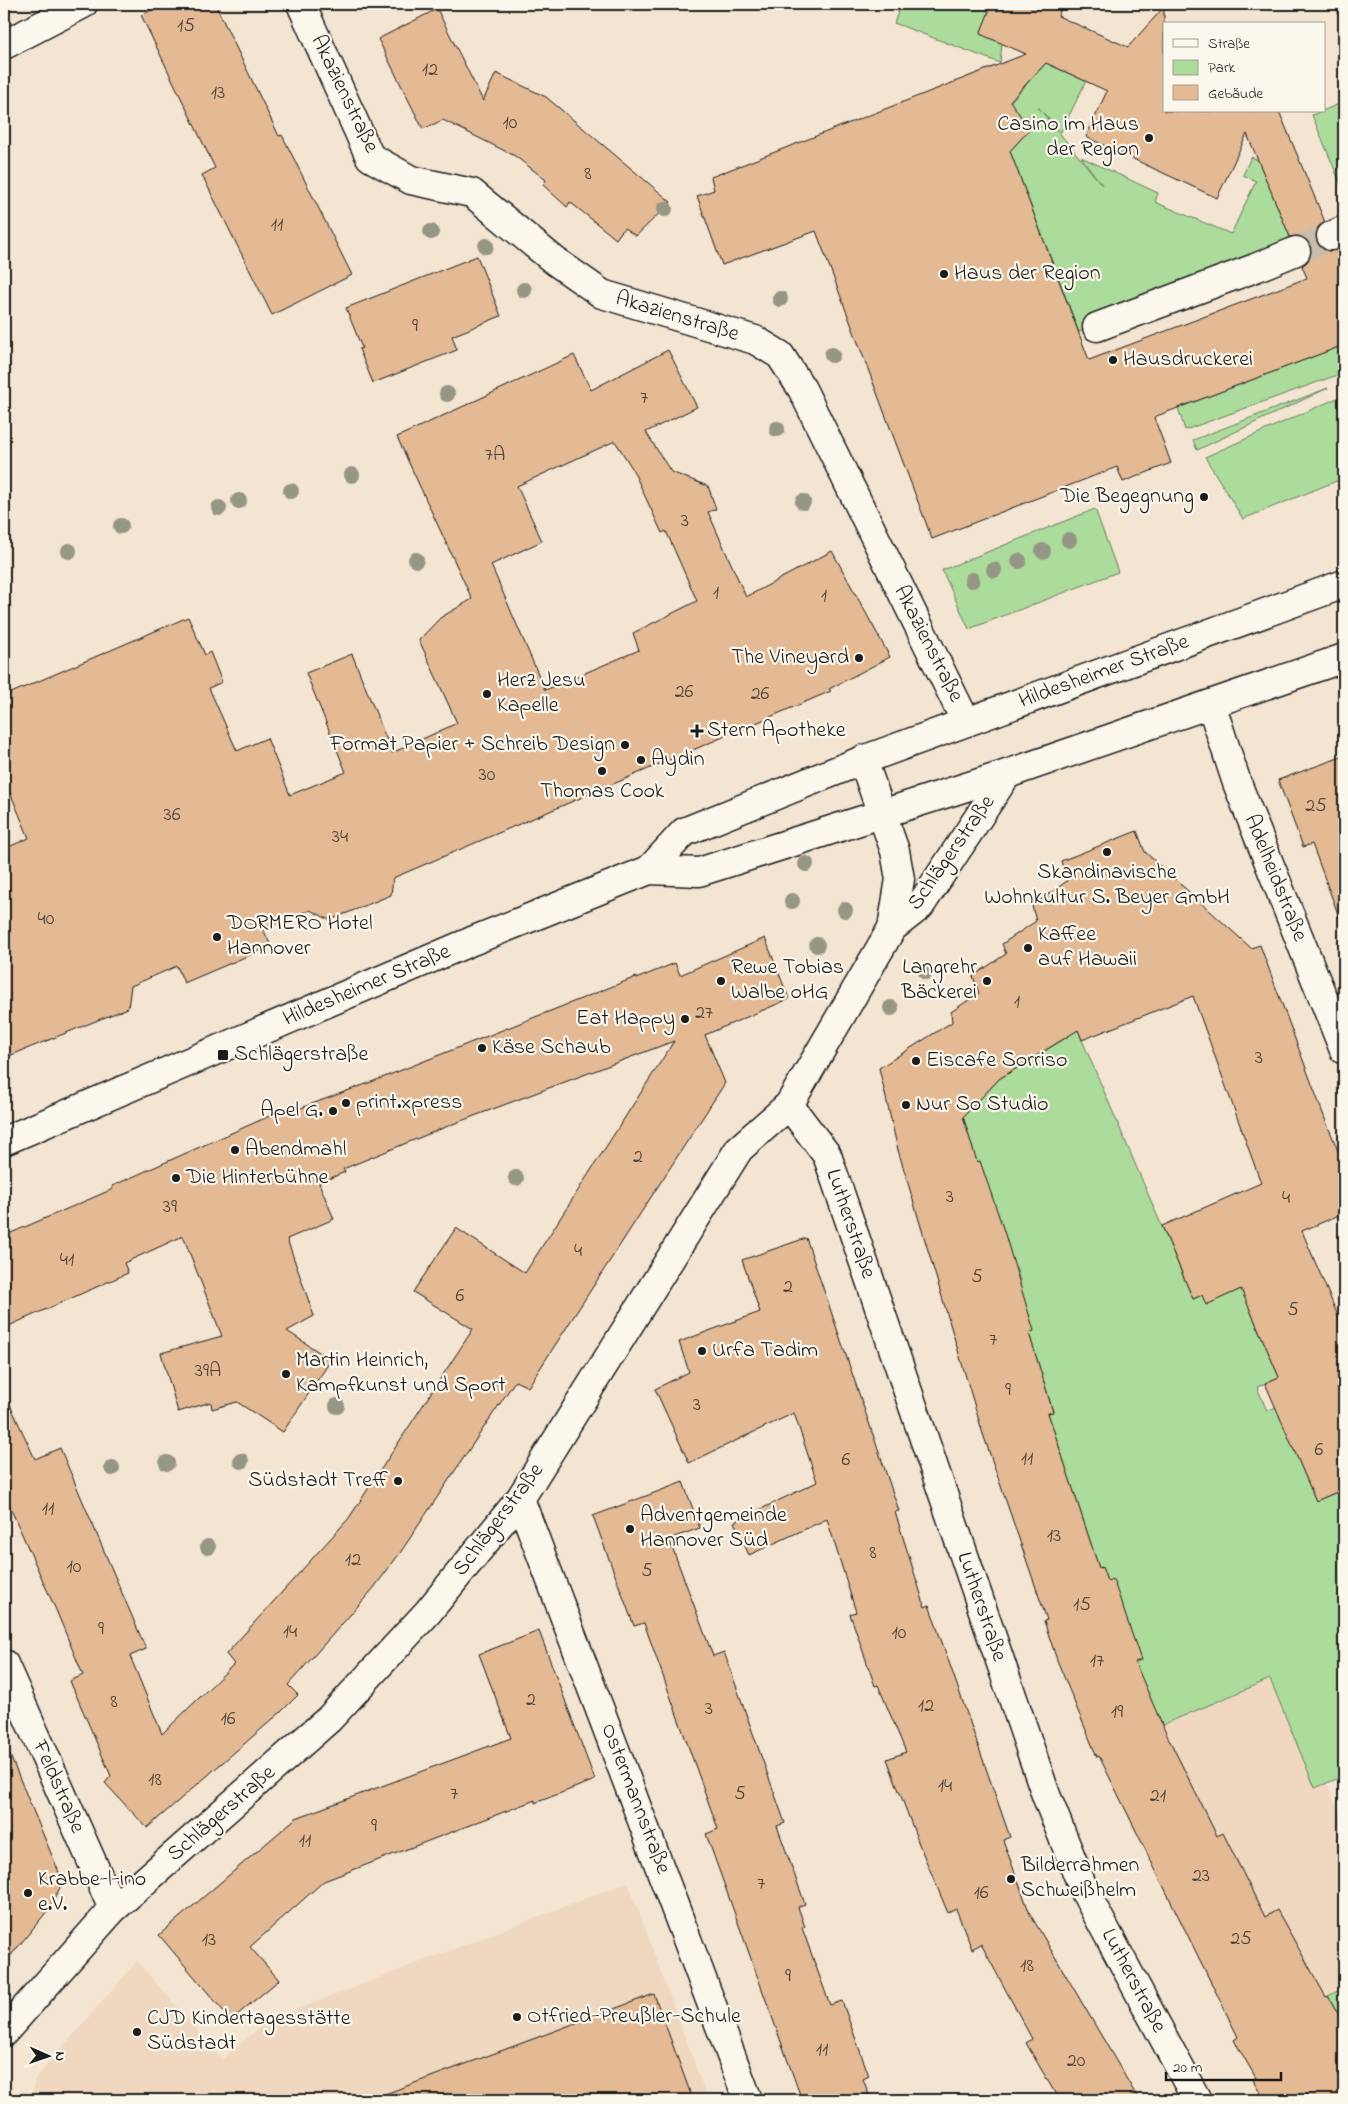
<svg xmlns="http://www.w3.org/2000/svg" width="1348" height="2104" font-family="'Indie Flower',sans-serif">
	<rect width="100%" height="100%" fill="#f4e5d2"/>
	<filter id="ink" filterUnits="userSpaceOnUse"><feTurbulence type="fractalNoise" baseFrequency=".02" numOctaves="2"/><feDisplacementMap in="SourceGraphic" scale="10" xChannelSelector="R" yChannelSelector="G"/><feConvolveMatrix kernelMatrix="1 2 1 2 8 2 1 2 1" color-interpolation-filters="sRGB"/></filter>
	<g filter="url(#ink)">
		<g fill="#efd8bf">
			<polygon points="1270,1679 1315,1788 1327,1783 1344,1824 1344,1988 1318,2001 1304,1958 1277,1910 1264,1917 1223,1833 1217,1836 1162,1725"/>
			<polygon points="628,1882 708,2100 33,2100 34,2080 137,1961 222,2059 267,2021"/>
		</g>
		<g fill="#acdc9c" stroke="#647c5c">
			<polygon points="901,4 984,4 1002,43 1000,63 894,23"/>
			<polygon points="1046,63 1086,81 1061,132 1038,107 1102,185 1081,157 1158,193 1155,202 1231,234 1256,181 1243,175 1251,157 1258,160 1296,251 1079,332 1010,151 1030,129 1010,102"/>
			<polygon points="1344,102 1344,192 1312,115"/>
			<polygon points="1344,345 1344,386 1340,374 1185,430 1178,408"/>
			<polygon points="1328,388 1197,450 1193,440"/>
			<polygon points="1344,395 1344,478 1243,519 1205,457"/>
			<polygon points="1095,509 1118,572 969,629 942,570"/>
			<polygon points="1072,1012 1082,1040 1193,1299 1202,1295 1207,1304 1241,1289 1279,1377 1257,1387 1267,1411 1276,1407 1316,1501 1344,1489 1344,1776 1315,1788 1270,1679 1162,1725 1144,1691 1107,1581 1102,1567 1099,1568 1048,1413 1053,1411 1029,1333 1034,1331 1029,1315 1015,1287 1021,1284 1016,1267 1009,1269 958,1099 988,1091 999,1079 1066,1038"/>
			<polygon points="1344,1988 1344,2047 1334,2030 1344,2024 1328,1996"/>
		</g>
		<g fill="#e4ba94" stroke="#1c1c1c" fill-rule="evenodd">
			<polygon points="165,4 215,4 279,136 282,135 352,275 272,315 202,175 215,168 141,15"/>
			<path d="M992,4H1063L1058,16L1128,47L1164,7V111H1279L1325,222L1318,227L1316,234L1317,242L1322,249L1329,251L1336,250L1344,271V345L1154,417L1171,463L1123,482L1117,467L932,539L816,231L722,265L697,196L714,190L711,177L1026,54L980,34ZM1046,63L1107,91L1086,137L1217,198L1247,134L1290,237L1298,236L1305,238L1311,245V254L1309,260L1302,266L1307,278L1089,360L1010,151L1030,129L1010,101Z"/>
			<polygon points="437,9 483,101 496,73 546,97 671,202 636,236 624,228 616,239 570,202 567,207 543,185 546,180 515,156 443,120 423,129 378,39"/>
			<polygon points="477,256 501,316 452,336 457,350 373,383 359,349 362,348 346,308"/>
			<path d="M668,350L697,407L646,432L671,472L708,486L716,509L708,512L746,597L832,551L890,657L829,689L831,691L393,878L391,895L330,920L310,910L263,929L271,946L184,983L177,966L131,986L128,1008L4,1058V849L29,838L4,778V696L188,617L205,655L210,652L222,682L209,688L237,751L267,738L290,795L346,772L306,673L352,654L392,753L457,723L419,640L440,618L472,599L397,437L574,355L591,390ZM615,441L632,468L662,533L666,531L697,601L633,633L639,650L545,690L491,565L542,541L517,486Z"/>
			<polygon points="1344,756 1344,922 1341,922 1312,844 1303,847 1278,780"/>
			<polygon points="1137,831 1145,852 1251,948 1260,945 1325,1119 1344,1165 1344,1213 1302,1231 1344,1330 1344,1489 1316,1501 1265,1383 1279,1377 1241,1289 1206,1305 1202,1295 1193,1299 1162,1226 1261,1183 1193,996 1082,1040 1078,1030 999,1079 963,1117 977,1162 980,1161 1004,1231 1034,1331 1029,1333 1053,1412 1048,1413 1099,1568 1102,1567 1107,1581 1113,1579 1141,1660 1135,1662 1162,1725 1217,1836 1223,1833 1265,1917 1277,1910 1326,1997 1328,1996 1344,2024 1344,2100 1265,2100 1253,2080 1256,2078 1234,2040 1238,2037 1099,1756 1097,1757 1057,1660 1044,1621 1047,1620 983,1434 898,1150 879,1068 952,1022 951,1012 979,993 973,976 1006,954 1002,944 1036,921 1032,906 1067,881 1061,861"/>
			<polygon points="765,938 789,999 705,1035 725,1083 528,1387 515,1381 400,1553 373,1589 288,1685 298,1695 281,1712 147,1828 105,1783 111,1776 70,1681 83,1675 56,1610 4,1494 4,1392 35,1459 60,1448 146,1649 130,1656 162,1734 234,1664 226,1654 349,1518 473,1329 413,1292 456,1228 525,1273 674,1041 453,1124 343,1169 345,1172 319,1183 334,1219 287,1239 314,1316 287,1331 331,1360 283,1432 237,1402 212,1409 211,1402 178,1412 161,1353 222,1336 183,1236 124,1263 128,1273 4,1328 4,1236 113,1189 112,1186 290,1107 290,1112 374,1081 636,977 636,979 675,963 680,975"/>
			<polygon points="806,1238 899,1511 895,1512 925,1607 929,1605 1010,1837 1003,1840 1030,1914 1139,2100 1059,2100 1026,2043 1032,2039 981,1944 972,1949 956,1909 948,1913 919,1844 887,1759 906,1752 878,1685 875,1686 850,1614 856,1612 827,1519 749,1555 734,1522 817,1482 794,1413 689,1463 655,1389 689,1372 679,1342 760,1312 742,1260"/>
			<polygon points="683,1482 700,1528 669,1539 713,1656 724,1652 785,1823 777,1826 805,1904 798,1907 805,1927 802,1928 830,2005 842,2001 869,2076 863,2079 871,2100 802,2100 706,1834 718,1829 644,1623 634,1626 593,1516"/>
			<polygon points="539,1631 595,1780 535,1803 535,1800 324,1881 250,1947 279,1980 231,2020 159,1935 296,1818 511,1738 479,1654"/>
			<polygon points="4,1741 63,1882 48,1910 4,1964"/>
			<polygon points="654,1994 693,2100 377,2100 377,2097"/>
		</g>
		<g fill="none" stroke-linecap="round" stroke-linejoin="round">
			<polyline stroke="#c9bdae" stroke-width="28" stroke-dasharray="28 14" stroke-linecap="butt" points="1296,251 1331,236"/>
			<defs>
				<g id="minor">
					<polyline points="301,4 370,157 411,180 472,193 555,261 602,294 755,340 780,355 802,389 966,722"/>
					<polyline points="4,45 83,4"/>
					<polyline points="1331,236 1344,230"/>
					<polyline points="1097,327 1255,268 1296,251"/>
					<polyline points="1211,704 1237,783 1344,1050"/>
					<polyline points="892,928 920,906 1007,774"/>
					<polyline points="789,1105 827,1155 1046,1795 1084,1890 1197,2100"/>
					<polyline points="520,1499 748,2100"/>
					<polyline points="4,1664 113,1909"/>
					<polyline points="4,2032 113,1909 329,1719 428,1612 520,1499 739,1149 789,1105 892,928 900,879 895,851 863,760"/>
				</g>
				<g id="major">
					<polyline points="649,870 684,832 863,760 1344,584"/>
					<polyline points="4,1141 472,941 649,870 699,872 1007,774 1344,658"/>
				</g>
			</defs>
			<use href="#minor" stroke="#1c1c1c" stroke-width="31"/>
			<use href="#major" stroke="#1c1c1c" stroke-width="31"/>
			<use href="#minor" stroke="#fbf7ec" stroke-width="28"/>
			<use href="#major" stroke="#fbf7ec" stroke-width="28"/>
		</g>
		<g fill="#959683">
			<circle cx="665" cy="209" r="8"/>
			<circle cx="431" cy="232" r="8"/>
			<circle cx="486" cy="246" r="8"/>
			<circle cx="524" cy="290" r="8"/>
			<circle cx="780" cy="299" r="8"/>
			<circle cx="832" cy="355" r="8"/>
			<circle cx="447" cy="394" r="8"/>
			<circle cx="777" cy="429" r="8"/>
			<circle cx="352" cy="475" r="8"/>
			<circle cx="291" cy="491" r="8"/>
			<circle cx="239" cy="501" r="8"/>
			<circle cx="803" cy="502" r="8"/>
			<circle cx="219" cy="508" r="8"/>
			<circle cx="121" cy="526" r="8"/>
			<circle cx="1069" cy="540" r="8"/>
			<circle cx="69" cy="551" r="8"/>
			<circle cx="1043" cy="551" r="8"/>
			<circle cx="416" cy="560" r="8"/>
			<circle cx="1019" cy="561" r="8"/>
			<circle cx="994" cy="570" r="8"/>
			<circle cx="972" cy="580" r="8"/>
			<circle cx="806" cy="864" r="8"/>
			<circle cx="792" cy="901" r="8"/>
			<circle cx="845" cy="910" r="8"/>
			<circle cx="817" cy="945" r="8"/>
			<circle cx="926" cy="972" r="8"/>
			<circle cx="891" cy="1008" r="8"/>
			<circle cx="516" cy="1178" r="8"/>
			<circle cx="337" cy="1406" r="8"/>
			<circle cx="241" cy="1461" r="8"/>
			<circle cx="167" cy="1463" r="8"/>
			<circle cx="112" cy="1468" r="8"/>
			<circle cx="208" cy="1547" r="8"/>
		</g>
	</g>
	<g fill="#1c1c1c" stroke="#fbf7ec" stroke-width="2">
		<circle cx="1149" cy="138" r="5"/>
		<circle cx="944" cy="274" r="5"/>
		<circle cx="1113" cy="360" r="5"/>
		<circle cx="1204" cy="497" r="5"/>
		<circle cx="859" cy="658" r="5"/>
		<circle cx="487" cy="694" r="5"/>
		<path d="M694.5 723.5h5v5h5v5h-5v5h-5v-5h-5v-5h5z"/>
		<circle cx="625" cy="745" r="5"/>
		<circle cx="641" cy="760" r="5"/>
		<circle cx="602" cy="771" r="5"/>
		<circle cx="1107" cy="852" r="5"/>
		<circle cx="217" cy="937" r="5"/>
		<circle cx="1028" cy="948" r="5"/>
		<circle cx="721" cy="981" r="5"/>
		<circle cx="987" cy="981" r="5"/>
		<circle cx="685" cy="1019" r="5"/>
		<circle cx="482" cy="1048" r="5"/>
		<rect x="217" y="1049" width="12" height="12" rx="2.5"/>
		<circle cx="916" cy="1061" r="5"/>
		<circle cx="346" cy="1103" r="5"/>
		<circle cx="906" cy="1105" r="5"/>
		<circle cx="333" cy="1111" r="5"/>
		<circle cx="235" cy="1150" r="5"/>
		<circle cx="176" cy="1178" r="5"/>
		<circle cx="702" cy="1351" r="5"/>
		<circle cx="286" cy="1374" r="5"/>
		<circle cx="398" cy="1481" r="5"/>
		<circle cx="630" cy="1529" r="5"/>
		<circle cx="1011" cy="1879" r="5"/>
		<circle cx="28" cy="1893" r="5"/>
		<circle cx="517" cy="2017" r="5"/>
		<circle cx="137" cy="2032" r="5"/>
	</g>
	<g text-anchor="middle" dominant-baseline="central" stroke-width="4.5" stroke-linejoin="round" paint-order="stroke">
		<g font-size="20" fill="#4e443a">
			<text x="186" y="26">15</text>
			<text x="430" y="70">12</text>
			<text x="218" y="93">13</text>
			<text x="510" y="123">10</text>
			<text x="588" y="174">8</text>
			<text x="277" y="225">11</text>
			<text x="415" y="326">9</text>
			<text x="644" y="398">7</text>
			<text x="495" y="455">7A</text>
			<text x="685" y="521">3</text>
			<text x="716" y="593">1</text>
			<text x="824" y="596">1</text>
			<text x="684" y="692">26</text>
			<text x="760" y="694">26</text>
			<text x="487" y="775">30</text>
			<text x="1316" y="806">25</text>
			<text x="172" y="815">36</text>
			<text x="340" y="837">34</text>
			<text x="46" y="919">40</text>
			<text x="1017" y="1002">1</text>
			<text x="704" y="1013">27</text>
			<text x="1259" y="1058">3</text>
			<text x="638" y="1157">2</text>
			<text x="950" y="1197">3</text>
			<text x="1286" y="1198">4</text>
			<text x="170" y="1207">39</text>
			<text x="578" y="1251">4</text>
			<text x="67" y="1260">41</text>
			<text x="977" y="1277">5</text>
			<text x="788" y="1287">2</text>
			<text x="460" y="1296">6</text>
			<text x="1293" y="1310">5</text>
			<text x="993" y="1340">7</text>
			<text x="208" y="1371">39A</text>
			<text x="1008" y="1390">9</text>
			<text x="697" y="1405">3</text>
			<text x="1319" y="1450">6</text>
			<text x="1027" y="1459">11</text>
			<text x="846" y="1460">6</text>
			<text x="48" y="1509">11</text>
			<text x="1054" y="1536">13</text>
			<text x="873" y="1553">8</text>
			<text x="353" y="1560">12</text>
			<text x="74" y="1567">10</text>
			<text x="647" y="1571">5</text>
			<text x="1082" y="1605">15</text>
			<text x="101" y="1629">9</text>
			<text x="290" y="1632">14</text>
			<text x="899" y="1633">10</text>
			<text x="1097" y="1661">17</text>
			<text x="531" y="1700">2</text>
			<text x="114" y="1702">8</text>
			<text x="926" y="1706">12</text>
			<text x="709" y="1709">3</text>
			<text x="1117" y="1712">19</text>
			<text x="228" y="1719">16</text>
			<text x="155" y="1780">18</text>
			<text x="945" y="1786">14</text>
			<text x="454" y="1794">7</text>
			<text x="740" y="1794">5</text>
			<text x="1158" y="1796">21</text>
			<text x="374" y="1826">9</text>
			<text x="305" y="1841">11</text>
			<text x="1201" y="1876">23</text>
			<text x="761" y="1884">7</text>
			<text x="981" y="1893">16</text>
			<text x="1241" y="1939">25</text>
			<text x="209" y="1940">13</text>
			<text x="1027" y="1966">18</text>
			<text x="788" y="1976">9</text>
			<text x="822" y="2050">11</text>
			<text x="1076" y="2061">20</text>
		</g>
		<g font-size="22" fill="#1c1c1c" stroke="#fbf7ec">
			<text transform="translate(344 94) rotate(64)">Akazienstraße</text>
			<text transform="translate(677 317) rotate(17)">Akazienstraße</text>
			<text transform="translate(928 644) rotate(63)">Akazienstraße</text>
			<text transform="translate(1104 672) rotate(-20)">Hildesheimer Straße</text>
			<text transform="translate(952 853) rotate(-55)">Schlägerstraße</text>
			<text transform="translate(1275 878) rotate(68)">Adelheidstraße</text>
			<text transform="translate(367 986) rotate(-23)">Hildesheimer Straße</text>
			<text transform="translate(850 1224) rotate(71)">Lutherstraße</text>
			<text transform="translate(499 1520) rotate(-53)">Schlägerstraße</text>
			<text transform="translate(981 1607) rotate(71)">Lutherstraße</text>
			<text transform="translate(58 1787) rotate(66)">Feldstraße</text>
			<text transform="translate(635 1799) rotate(69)">Ostermannstraße</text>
			<text transform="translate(222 1814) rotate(-41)">Schlägerstraße</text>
			<text transform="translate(1133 1981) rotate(62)">Lutherstraße</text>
		</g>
		<g font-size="22" fill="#1c1c1c" stroke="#fbf7ec" text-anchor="start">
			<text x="1139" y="125" text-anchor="end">Casino im Haus<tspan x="1139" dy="25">der Region</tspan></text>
			<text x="954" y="274">Haus der Region</text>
			<text x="1123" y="360">Hausdruckerei</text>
			<text x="1194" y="497" text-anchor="end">Die Begegnung</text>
			<text x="849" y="658" text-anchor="end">The Vineyard</text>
			<text x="497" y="681">Herz Jesu<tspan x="497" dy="25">Kapelle</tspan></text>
			<text x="707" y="731">Stern Apotheke</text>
			<text x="615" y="745" text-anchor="end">Format Papier + Schreib Design</text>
			<text x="651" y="760">Aydin</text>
			<text x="602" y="792" text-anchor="middle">Thomas Cook</text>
			<text x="1107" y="873" text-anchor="middle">Skandinavische<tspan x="1107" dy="25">Wohnkultur S. Beyer GmbH</tspan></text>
			<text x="227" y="924">DORMERO Hotel<tspan x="227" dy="25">Hannover</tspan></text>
			<text x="1038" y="935">Kaffee<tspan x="1038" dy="25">auf Hawaii</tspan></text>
			<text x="731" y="968">Rewe Tobias<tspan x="731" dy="25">Walbe oHG</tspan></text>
			<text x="977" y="968" text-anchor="end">Langrehr<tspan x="977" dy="25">Bäckerei</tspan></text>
			<text x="675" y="1019" text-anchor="end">Eat Happy</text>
			<text x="492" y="1048">Käse Schaub</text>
			<text x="234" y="1055">Schlägerstraße</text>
			<text x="926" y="1061">Eiscafe Sorriso</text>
			<text x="356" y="1103">print.xpress</text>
			<text x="916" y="1105">Nur So Studio</text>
			<text x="323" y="1111" text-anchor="end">Apel G.</text>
			<text x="245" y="1150">Abendmahl</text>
			<text x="186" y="1178">Die Hinterbühne</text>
			<text x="712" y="1351">Urfa Tadim</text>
			<text x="296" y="1361">Martin Heinrich,<tspan x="296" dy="25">Kampfkunst und Sport</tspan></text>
			<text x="388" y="1481" text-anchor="end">Südstadt Treff</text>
			<text x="640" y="1516">Adventgemeinde<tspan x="640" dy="25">Hannover Süd</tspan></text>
			<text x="1021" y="1866">Bilderrahmen<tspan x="1021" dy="25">Schweißhelm</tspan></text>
			<text x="38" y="1880">Krabbe-l-ino<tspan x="38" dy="25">e.V.</tspan></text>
			<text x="527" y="2017">Otfried-Preußler-Schule</text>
			<text x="147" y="2019">CJD Kindertagesstätte<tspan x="147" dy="25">Südstadt</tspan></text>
		</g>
	</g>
	<rect width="1348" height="2104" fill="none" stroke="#fbf7ec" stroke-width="20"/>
	<rect x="10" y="10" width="1328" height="2084" fill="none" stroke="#1c1c1c" stroke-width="2" filter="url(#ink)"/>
	<rect x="1163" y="22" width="162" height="90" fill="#fbf7ec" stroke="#a29f99"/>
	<rect x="1173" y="39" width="25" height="8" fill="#fbf7ec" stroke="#a29f99"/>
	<text x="1208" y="48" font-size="15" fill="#1c1c1c">Straße</text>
	<rect x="1173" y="60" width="25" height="15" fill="#acdc9c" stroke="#a29f99"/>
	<text x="1208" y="72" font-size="15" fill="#1c1c1c">Park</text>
	<rect x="1173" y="85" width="25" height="15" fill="#e4ba94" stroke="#a29f99"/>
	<text x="1208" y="98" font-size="15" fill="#1c1c1c">Gebäude</text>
	<g transform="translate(48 2056) rotate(92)" stroke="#fbf7ec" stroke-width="4" paint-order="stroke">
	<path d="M0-4L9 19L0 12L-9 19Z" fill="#1c1c1c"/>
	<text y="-8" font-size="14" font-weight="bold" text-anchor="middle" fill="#1c1c1c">N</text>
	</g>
	<path d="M1166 2072v8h115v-8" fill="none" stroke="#1c1c1c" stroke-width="2.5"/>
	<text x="1173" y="2072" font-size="15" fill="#1c1c1c" stroke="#fbf7ec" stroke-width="4" paint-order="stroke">20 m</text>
</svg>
